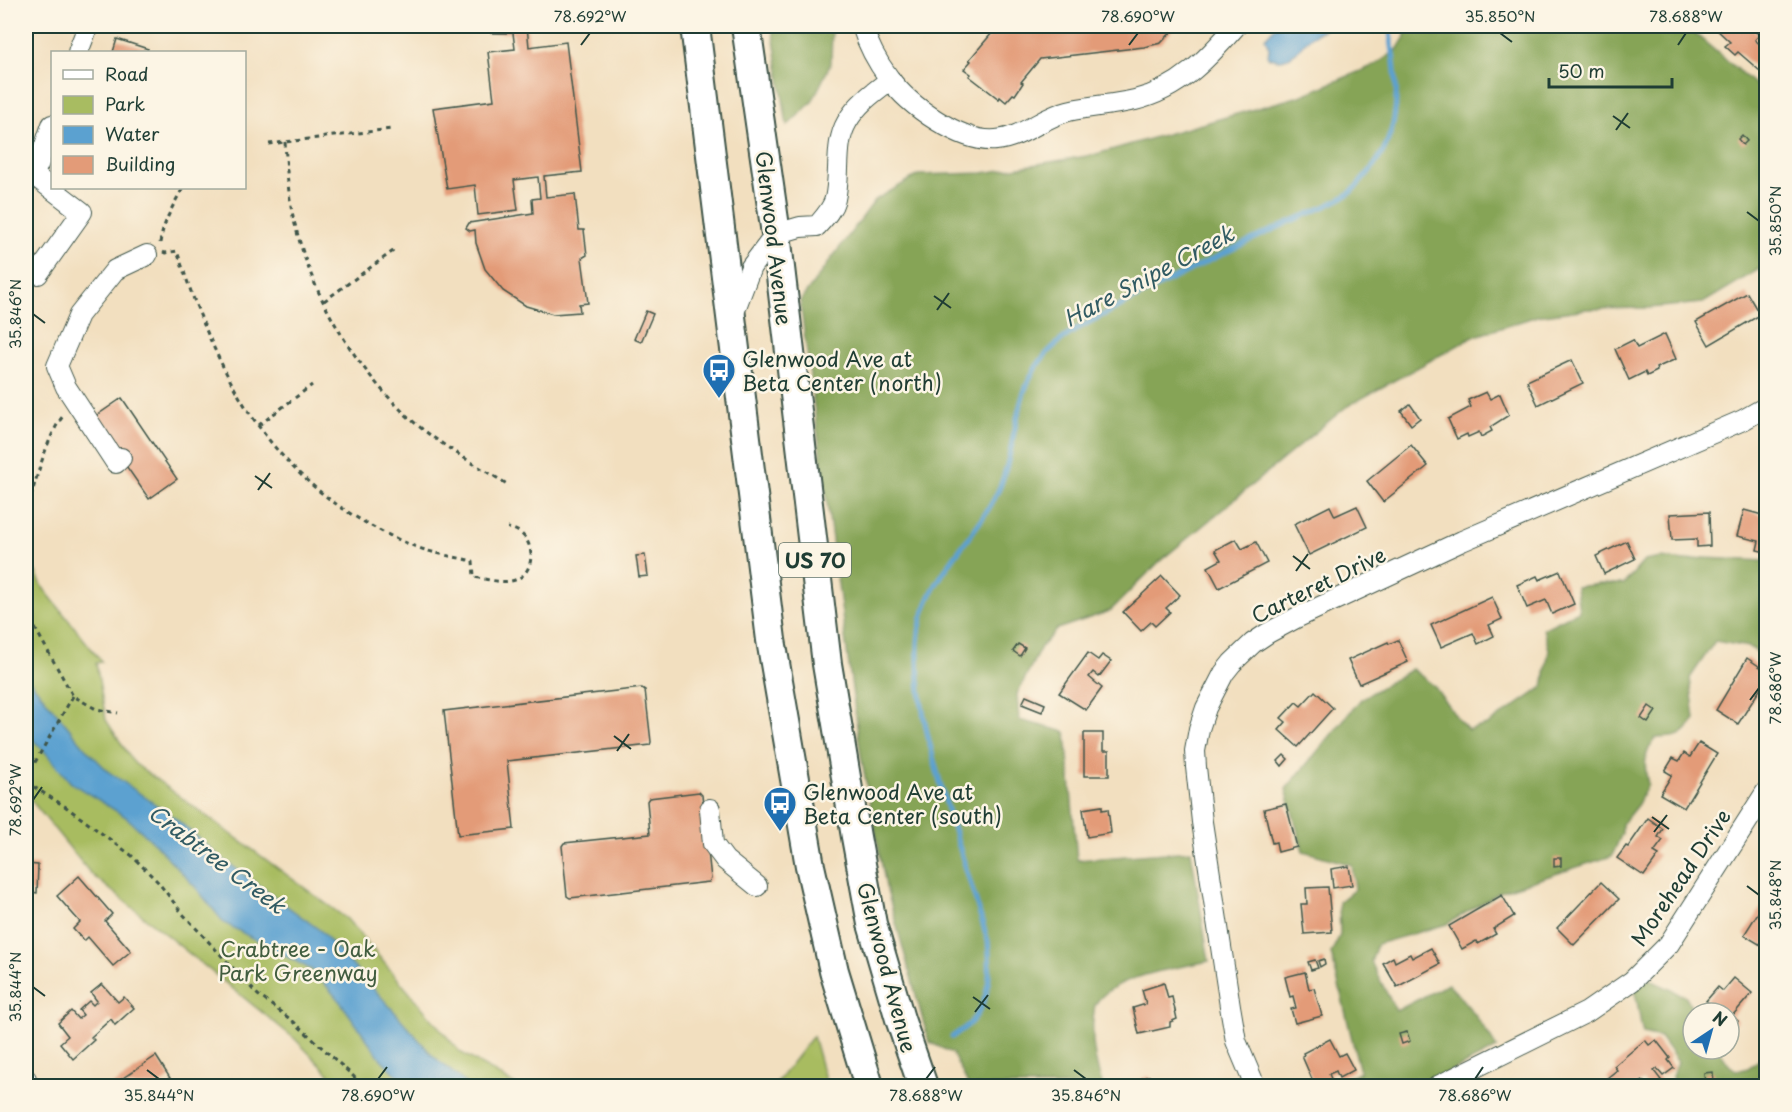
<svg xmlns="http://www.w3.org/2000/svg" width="1792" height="1112" font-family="'Playpen Sans',sans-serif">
	<rect width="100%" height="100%" fill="#fcf5e5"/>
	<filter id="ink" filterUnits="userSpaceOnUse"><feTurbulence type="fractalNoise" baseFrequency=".0167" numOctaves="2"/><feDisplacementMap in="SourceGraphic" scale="12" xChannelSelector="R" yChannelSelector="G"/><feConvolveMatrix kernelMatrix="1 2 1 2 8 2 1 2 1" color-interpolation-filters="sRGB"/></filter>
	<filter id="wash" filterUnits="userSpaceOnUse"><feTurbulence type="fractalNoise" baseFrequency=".008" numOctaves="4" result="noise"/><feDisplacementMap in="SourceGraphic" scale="24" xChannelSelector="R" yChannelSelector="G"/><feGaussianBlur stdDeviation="1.35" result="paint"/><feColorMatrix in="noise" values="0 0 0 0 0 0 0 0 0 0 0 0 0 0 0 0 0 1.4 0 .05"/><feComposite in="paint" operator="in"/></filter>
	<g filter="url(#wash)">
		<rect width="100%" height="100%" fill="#f2dfbf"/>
		<g fill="#a8bc61" stroke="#647c4a" stroke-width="1.5">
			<polygon points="26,553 44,589 102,662 96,663 106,720 134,763 347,919 460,1052 517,1086 341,1086 295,1039 91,874 26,794"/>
			<polygon points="813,1036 827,1086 774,1086"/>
		</g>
		<g fill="#86a457" stroke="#527046" stroke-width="1.5">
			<polygon points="772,26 832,26 831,63 812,102 787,126"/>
			<path d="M1405,26H1686L1766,94V265L1703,303L1649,308L1587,309L1537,316L1473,337L1346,407L1159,562L1110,611L1057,629L1041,647L1017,694L1019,720L1066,732L1077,860L1191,851L1209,961C1178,968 1112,975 1095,1005C1094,1009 1094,1015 1093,1019C1091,1043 1095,1064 1103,1086H969L952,1053L929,1042L886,887L861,756L800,301L875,200L918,175L983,173L1093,155L1300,96L1375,65L1397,50L1405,37Z"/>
			<path d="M1661,558L1685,561L1704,558L1766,561V657L1749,647L1715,641L1690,678L1695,719C1682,738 1678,737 1656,738C1643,753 1644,766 1648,784L1638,804L1622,824V833L1612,856L1502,891L1447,924L1377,944L1371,962L1396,1011L1448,984C1468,1004 1483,1024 1497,1048L1422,1086H1331L1360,1072L1331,953L1340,935L1339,902L1355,889L1352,865L1303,851L1286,789L1361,699L1412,669L1434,686L1458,719L1468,730L1487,725L1543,687L1549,649L1543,629L1579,611L1576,587L1599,584H1624L1644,561Z"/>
			<path d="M1648,979L1685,996L1696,1013H1693V1049H1718L1729,1065L1737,1071L1748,1068L1766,1055V1086H1674L1672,1076L1678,1062L1660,1037L1643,1033C1639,1019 1639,1004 1634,990Z"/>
		</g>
		<g fill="#5ba1d0" stroke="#3d6f82" stroke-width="1.5">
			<path d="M1276,26H1332C1326,29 1319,31 1314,35C1298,46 1290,68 1268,57L1269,48L1265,38Z"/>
			<polygon points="26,676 87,750 109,772 175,818 220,857 321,931 394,1011 433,1056 469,1086 408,1086 381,1059 341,1003 314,971 224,923 197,889 155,844 126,817 71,783 46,753 26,733"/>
		</g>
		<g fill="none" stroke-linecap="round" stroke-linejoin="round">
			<path stroke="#5ba1d0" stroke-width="5" d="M952,1037C958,1032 966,1028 971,1022C991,1000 991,969 988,941C975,898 962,856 949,813C932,755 916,704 918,643C920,585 967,548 993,501C1020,454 1008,392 1049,351C1069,330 1097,319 1122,305C1176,277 1229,250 1283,225C1299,217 1340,202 1351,192C1364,179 1379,162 1386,145C1403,107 1395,66 1389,26"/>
		</g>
		<g id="blocks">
			<g fill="#e39b78">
				<polygon points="26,26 34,26 27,46 30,47 26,60"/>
				<polygon points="474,26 527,26 529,47 566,42 582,172 544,176 546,197 575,194 579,230 584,230 587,255 582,258 588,303 579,304 580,312 553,314 526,306 503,291 485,269 476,243 475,230 470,231 466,228 469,223 533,213 532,199 540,198 538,177 514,180 518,210 478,215 475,185 447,189 433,108 494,100 488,52 515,49 513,33 492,33"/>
				<polygon points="998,26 1177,26 1161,43 1144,47 1040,59 1021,82 1023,83 1015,95 1013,94 1006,102 1000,97 999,99 969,76 971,74 964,69 971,61 969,60"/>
				<polygon points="1715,26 1749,26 1759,35 1755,40 1766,50 1766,64 1760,71 1738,52 1735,55 1725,46 1730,42 1714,27"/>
				<polygon points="117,39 148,49 146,52 113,52"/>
				<polygon points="1742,135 1747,141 1743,145 1738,139"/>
				<polygon points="1747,293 1760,315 1709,345 1696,322"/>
				<polygon points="646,311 653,314 641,342 634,339"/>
				<polygon points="1665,334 1676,359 1656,368 1657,371 1647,376 1645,372 1629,380 1615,349 1633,340 1637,348"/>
				<polygon points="1572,360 1583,383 1538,405 1527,381"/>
				<polygon points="1486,392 1490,399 1500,394 1509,415 1490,427 1492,431 1481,437 1479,432 1468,437 1467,434 1457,439 1448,419 1471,407 1468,400"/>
				<polygon points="122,398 177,479 149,499 93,418"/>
				<polygon points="1410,404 1420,418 1411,425 1401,411"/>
				<polygon points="1411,445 1428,466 1383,502 1367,481"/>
				<polygon points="1330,506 1335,516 1357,506 1367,527 1309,555 1294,524"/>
				<polygon points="1744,510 1766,516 1766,552 1757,550 1759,541 1737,536"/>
				<polygon points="1709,512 1710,546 1697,547 1697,539 1672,540 1670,514"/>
				<polygon points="1236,539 1242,549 1256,542 1267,563 1219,588 1208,567 1221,560 1215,550"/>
				<polygon points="1627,541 1635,559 1604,574 1596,556"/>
				<polygon points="645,555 648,576 639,577 636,556"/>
				<polygon points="1560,571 1574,604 1552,614 1546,600 1527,608 1517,585 1537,576 1539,580"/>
				<polygon points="1162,576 1180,595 1166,608 1170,612 1155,626 1151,622 1141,631 1123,612"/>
				<polygon points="1492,597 1502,619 1489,625 1494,636 1478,644 1473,633 1441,647 1431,625"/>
				<polygon points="1398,640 1408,662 1359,684 1348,660 1388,642 1389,644"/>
				<polygon points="1018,644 1025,648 1020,656 1013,651"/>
				<polygon points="1088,653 1098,660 1102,655 1111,661 1099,677 1093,672 1089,677 1102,688 1086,710 1059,693"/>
				<polygon points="1747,658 1766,671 1766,680 1738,724 1716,710"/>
				<polygon points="642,688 645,690 651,742 650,745 507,761 514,829 458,835 444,711"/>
				<polygon points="1315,691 1333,708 1298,747 1279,730 1286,722 1281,718 1296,702 1301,706"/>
				<polygon points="1026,696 1045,704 1042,712 1022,704"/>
				<polygon points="1649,706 1656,711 1648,723 1641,718"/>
				<polygon points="1084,733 1103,733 1103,751 1109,751 1109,776 1084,776"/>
				<polygon points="1699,743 1717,754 1684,808 1660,794 1672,775 1665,771 1673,758 1679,761 1684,753 1690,757"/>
				<polygon points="1284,755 1288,759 1282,766 1278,761"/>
				<polygon points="699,792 702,795 711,879 709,882 570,898 567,896 562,846 564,843 650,834 647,801 649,798"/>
				<polygon points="1286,804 1297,847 1278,852 1276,842 1272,843 1264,809"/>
				<polygon points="1102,806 1102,810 1108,809 1111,833 1087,837 1083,809"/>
				<polygon points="1648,818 1663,829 1658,837 1663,840 1654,852 1659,855 1644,876 1617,858 1626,846 1628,847"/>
				<polygon points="1554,858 1561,858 1561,866 1554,867"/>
				<polygon points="26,864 38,865 37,893 29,892 29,889 26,889"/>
				<polygon points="1349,866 1352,885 1333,888 1331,869"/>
				<polygon points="79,876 112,914 105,921 131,951 113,966 88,937 84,941 73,929 80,922 57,896"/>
				<polygon points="1601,882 1619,899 1574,945 1557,928"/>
				<polygon points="1328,887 1332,932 1304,934 1301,904 1307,904 1306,888"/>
				<polygon points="1502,895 1514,916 1493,929 1496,934 1478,944 1476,941 1462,949 1449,926"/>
				<polygon points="1766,900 1766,942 1764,947 1744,935"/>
				<polygon points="1431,948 1440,964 1397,987 1383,963 1393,957 1395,962 1410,954 1412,958"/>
				<polygon points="1324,959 1325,964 1320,967 1318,961"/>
				<polygon points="1315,960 1318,968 1311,970 1308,962"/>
				<polygon points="1305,972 1309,989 1314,988 1322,1016 1295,1023 1291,1009 1296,1008 1293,996 1290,997 1285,977"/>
				<polygon points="1734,978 1752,993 1732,1016 1738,1021 1729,1031 1729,1013 1703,1013 1711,1005 1706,1001 1718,987 1723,991"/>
				<polygon points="1164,983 1168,998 1172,997 1177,1019 1170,1022 1170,1027 1139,1034 1133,1008 1146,1004 1142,990"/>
				<polygon points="102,984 118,1002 124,997 134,1008 115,1025 111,1019 91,1037 94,1040 73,1059 60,1043 68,1036 58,1023 71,1011 78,1019 83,1015 79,1010 89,1001 93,1005 97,1001 91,993"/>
				<polygon points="1407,1032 1410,1041 1402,1044 1399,1034"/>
				<polygon points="1330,1039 1339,1056 1345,1053 1354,1070 1339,1078 1336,1071 1329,1074 1332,1081 1321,1086 1315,1086 1302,1056 1304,1055 1303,1053"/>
				<polygon points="1645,1040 1649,1045 1656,1040 1670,1058 1668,1060 1674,1068 1663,1076 1657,1069 1654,1071 1661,1080 1653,1086 1647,1086 1643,1081 1635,1086 1614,1086 1607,1078 1617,1070 1614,1066"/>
				<polygon points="156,1056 170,1078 157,1086 111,1086"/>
				<polygon points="1713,1072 1714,1083 1705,1084 1704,1073"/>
				<polygon points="1149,1076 1152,1081 1144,1085 1141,1079"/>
			</g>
		</g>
	</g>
	<g filter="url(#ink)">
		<use href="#blocks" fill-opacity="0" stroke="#3f5549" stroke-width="1.5"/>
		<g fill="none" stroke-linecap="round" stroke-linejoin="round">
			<defs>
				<g id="minor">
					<path d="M862,26C868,45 877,62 889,78C909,106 961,143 996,140C1022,138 1043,117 1068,111C1090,106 1113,105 1135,100C1180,89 1207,59 1236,26"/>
					<polyline points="78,52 88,26"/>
					<polyline points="26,180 38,165 52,125"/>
					<polyline points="26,264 38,274 82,212 31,173"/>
					<path d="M733,315L751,267L776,234L800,227L817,226C824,218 832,210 835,199C841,174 834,144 847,122C857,104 874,92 890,80"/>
					<polyline points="121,458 116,463 66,387 57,366 79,315 115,270 147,255"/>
					<polyline points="710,809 713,844 725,860 757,886"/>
					<polyline points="26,1079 28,1086"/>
					<polyline points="1255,1086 1236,1041 1230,1006 1202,822 1196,767 1195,751 1199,729 1206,708 1224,673 1232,663 1253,643 1268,633 1296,618 1462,541 1743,420 1766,407"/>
					<polyline points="1438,1086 1587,1012 1632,981 1669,944 1766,792"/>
				</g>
				<g id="highway">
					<polyline points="695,26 771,640 810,866 834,971 869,1086"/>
					<polyline points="746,26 776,234 827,664 856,837 872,924 900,1019 923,1086"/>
				</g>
			</defs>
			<use href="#minor" stroke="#3f5549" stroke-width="22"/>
			<use href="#highway" stroke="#3f5549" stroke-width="32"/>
			<g stroke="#3f5549" stroke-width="3" stroke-dasharray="4.5 4.5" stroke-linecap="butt">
				<path d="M285,142C287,171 288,200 296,228C314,301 359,374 416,424C444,447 476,465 507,484"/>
				<polyline points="269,144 391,129"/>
				<polyline points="244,147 245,147"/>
				<path d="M160,243C163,223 173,205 183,188"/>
				<path d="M163,252L165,253L177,251C222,388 277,493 419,548C436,554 455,557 473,561L474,577C485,579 500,583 511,581C539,576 537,532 508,528"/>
				<polyline points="324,301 396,249"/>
				<polyline points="259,425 312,385"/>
				<path d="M26,514C34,487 47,434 64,415"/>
				<polyline points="26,612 73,696 96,709 118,713"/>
				<polyline points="26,778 73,696"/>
				<polyline points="26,782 66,807 131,855 158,882 182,913 258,995 294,1022 364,1086"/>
			</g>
			<use href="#minor" stroke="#fff" stroke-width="20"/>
			<use href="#highway" stroke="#fff" stroke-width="28"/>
		</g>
	</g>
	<path fill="none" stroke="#1f3d34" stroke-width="2" d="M1500,33L1512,42M581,45L590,33M1129,45L1138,33M1678,45L1686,33M1613,116L1630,128M1616,130L1628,113M1747,212L1759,221M934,296L951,308M937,310L949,293M33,314L45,323M255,476L272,488M258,490L270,473M1293,556L1310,569M1296,571L1308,554M1750,700L1759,688M614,736L631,749M617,751L629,734M33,800L42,787M1652,817L1669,829M1654,832L1667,815M1747,886L1759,895M33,987L45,996M973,997L990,1009M975,1012L988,995M147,1070L159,1079M1074,1070L1086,1079M378,1079L387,1067M926,1079L935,1067M1475,1079L1483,1067"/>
	<defs>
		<symbol id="bus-pin" viewBox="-11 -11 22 30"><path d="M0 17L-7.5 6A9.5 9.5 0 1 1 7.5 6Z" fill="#1f6fb2" stroke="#fcf5e5"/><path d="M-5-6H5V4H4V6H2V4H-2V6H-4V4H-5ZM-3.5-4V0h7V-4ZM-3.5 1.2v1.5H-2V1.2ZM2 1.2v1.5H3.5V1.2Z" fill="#fff"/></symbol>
	</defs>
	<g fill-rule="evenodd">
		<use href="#bus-pin" x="700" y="351" width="38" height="52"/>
		<use href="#bus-pin" x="761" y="784" width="38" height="52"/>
	</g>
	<g text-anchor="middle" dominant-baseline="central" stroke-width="5" stroke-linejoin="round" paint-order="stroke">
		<rect fill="#fcf5e5" stroke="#617469" stroke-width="1.5" x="779" y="543" width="72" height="34" rx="4.5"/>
		<g font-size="20" font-weight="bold" fill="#1f3d34">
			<text x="815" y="560">US 70</text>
		</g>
		<g font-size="21" fill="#1f3d34" stroke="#fcf5e5">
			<text transform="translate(775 238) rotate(83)">Glenwood Avenue</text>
			<text transform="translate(1318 584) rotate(-26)">Carteret Drive</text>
			<text transform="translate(1680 877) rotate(-56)">Morehead Drive</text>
			<text transform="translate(888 967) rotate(75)">Glenwood Avenue</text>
		</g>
		<g font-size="21" fill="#1f3d34" stroke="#fcf5e5" text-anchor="start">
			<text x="742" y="358">Glenwood Ave at<tspan x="742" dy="24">Beta Center (north)</tspan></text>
			<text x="803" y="791">Glenwood Ave at<tspan x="803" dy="24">Beta Center (south)</tspan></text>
		</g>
		<g font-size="21" fill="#415d3f" stroke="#fcf5e5">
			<text x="298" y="948">Crabtree - Oak<tspan x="298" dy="24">Park Greenway</tspan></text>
		</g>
		<g font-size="22" font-style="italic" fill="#315b63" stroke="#fcf5e5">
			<text transform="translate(1148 275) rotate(-28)">Hare Snipe Creek</text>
			<text transform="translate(218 858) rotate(37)">Crabtree Creek</text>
		</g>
	</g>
	<rect width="1792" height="1112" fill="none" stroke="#fcf5e5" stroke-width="66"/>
	<rect x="51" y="51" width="195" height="138" fill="#fcf5e5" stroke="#a4ab9e" stroke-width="1.5"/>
	<rect x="63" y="70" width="30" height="9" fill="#ffffff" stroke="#a4ab9e" stroke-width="1.5"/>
	<text x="105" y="81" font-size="18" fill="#1f3d34">Road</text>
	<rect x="63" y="96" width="30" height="18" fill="#a8bc61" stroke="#a4ab9e" stroke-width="1.5"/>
	<text x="105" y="111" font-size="18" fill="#1f3d34">Park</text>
	<rect x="63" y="126" width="30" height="18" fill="#5ba1d0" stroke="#a4ab9e" stroke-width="1.5"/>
	<text x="105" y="141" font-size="18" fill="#1f3d34">Water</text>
	<rect x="63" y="156" width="30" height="18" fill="#e39b78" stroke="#a4ab9e" stroke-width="1.5"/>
	<text x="105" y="171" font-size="18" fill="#1f3d34">Building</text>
	<g transform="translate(1711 1031) rotate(36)"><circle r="28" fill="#fcf5e5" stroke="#a4ab9e" stroke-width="1.5"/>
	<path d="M0-4.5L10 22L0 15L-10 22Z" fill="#1f6fb2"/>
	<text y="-9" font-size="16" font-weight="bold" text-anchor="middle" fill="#1f3d34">N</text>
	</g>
	<path d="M1549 78v9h123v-9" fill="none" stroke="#1f3d34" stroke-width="3"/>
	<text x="1558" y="78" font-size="18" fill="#1f3d34" stroke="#fcf5e5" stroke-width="4.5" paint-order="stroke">50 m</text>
	<rect x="33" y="33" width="1726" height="1046" fill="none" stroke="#1f3d34" stroke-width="2"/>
	<g font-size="15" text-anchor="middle" fill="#1f3d34">
		<text x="590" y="22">78.692°W</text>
		<text x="1138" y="22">78.690°W</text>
		<text x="1500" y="22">35.850°N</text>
		<text x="1686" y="22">78.688°W</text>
		<text transform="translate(1776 221) rotate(-90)" y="5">35.850°N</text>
		<text transform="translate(16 314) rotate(-90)" y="5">35.846°N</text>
		<text transform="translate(1776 688) rotate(-90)" y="5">78.686°W</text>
		<text transform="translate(16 800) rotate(-90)" y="5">78.692°W</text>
		<text transform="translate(1776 895) rotate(-90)" y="5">35.848°N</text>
		<text transform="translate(16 987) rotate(-90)" y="5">35.844°N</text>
		<text x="159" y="1101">35.844°N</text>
		<text x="378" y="1101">78.690°W</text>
		<text x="926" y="1101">78.688°W</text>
		<text x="1086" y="1101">35.846°N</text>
		<text x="1475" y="1101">78.686°W</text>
	</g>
</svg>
